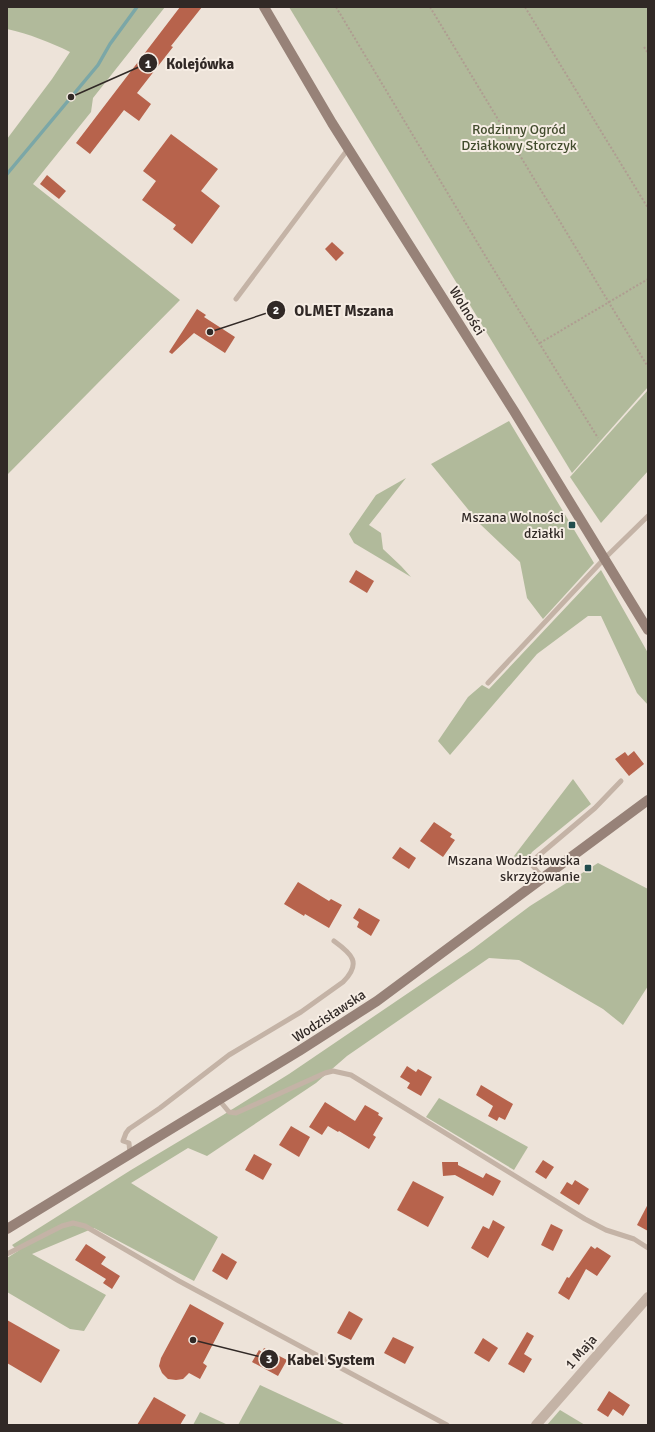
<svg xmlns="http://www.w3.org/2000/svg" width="655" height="1432" font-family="Signika,sans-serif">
	<rect width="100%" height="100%" fill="#ede3d9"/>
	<g fill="#b1ba9b">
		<path d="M7,7H165L93,98L91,112L33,184L180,300L7,475V139L52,79L70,52C50,42 29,34 7,29Z"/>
		<polygon points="289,7 648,7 648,387 572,473"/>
		<polygon points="648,390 648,471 601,523 570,477"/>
		<polygon points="509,421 594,563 543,619 527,598 520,562 480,524 431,464"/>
		<polygon points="406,478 369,525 381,533 383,549 401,566 411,577 354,543 349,534 376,495"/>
		<polygon points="601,570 648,653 648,705 637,693 601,616 588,616 537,654 450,755 438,741 468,697 482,685 489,689"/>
		<polygon points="573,779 591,804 532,852 524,867 514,856"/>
		<polygon points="598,863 648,889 648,986 623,1025 603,1009 519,960 489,958 347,1056 316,1083 207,1156 188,1148 131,1183 218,1237 194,1281 94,1228 32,1254 106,1295 84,1331 70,1329 7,1292 7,1258 18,1251 12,1245 131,1170 223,1115 289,1074 473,949 530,906"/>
		<polygon points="439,1098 528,1147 514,1170 426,1117"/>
		<polygon points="260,1385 346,1425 238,1425"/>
		<polygon points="560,1410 585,1425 547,1425"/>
		<polygon points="200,1412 228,1425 193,1425"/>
	</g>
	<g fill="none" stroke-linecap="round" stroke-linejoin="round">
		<polyline stroke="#7ba7a7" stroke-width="3.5" points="7,174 98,65 110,44 137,7"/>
	</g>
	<g fill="#b7634c">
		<polygon points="180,7 202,7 171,46 173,47 137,93 151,104 139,121 124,110 90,154 76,143"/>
		<polygon points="171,134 218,169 201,191 220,206 192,244 173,229 176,225 142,200 156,181 143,171"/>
		<polygon points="47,175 66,191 59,199 40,184"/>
		<polygon points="332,242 344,253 336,261 325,249"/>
		<polygon points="197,309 206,315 204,317 235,337 225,353 194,333 172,354 169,352"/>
		<polygon points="356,570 374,581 367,593 349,582"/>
		<polygon points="634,751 644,764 629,776 615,759 625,752 628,756"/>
		<polygon points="434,822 452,834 450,837 455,840 443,857 420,841"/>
		<polygon points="400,847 416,858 409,869 392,858"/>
		<polygon points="298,882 329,901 331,899 342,905 329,928 305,914 304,916 284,904"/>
		<polygon points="359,908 380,920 371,936 357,927 359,922 353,918"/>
		<polygon points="407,1066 416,1072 418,1069 432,1077 421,1096 407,1088 410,1083 400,1077"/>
		<polygon points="481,1085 513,1104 505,1120 499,1117 497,1121 488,1116 493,1106 476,1095"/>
		<polygon points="325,1102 355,1121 365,1105 379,1113 378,1115 383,1118 373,1135 376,1137 369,1149 339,1131 338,1132 328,1126 322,1135 309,1127"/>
		<polygon points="291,1126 310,1137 299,1157 279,1145"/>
		<polygon points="254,1154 272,1164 263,1180 245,1170"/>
		<polygon points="543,1160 554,1167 546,1179 535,1172"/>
		<polygon points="442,1162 458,1162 458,1165 483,1178 486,1173 501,1181 493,1196 455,1175 443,1176"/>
		<polygon points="575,1180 589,1189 579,1205 560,1193 567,1182 572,1185"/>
		<polygon points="413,1181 444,1197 428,1227 397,1210"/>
		<polygon points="648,1204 648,1231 637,1225"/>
		<polygon points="493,1220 505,1227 488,1258 471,1248 483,1226 489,1229"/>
		<polygon points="551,1224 563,1230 553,1251 541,1245"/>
		<polygon points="86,1244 106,1257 101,1264 120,1276 112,1289 103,1283 106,1279 75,1260"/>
		<polygon points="591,1246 595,1249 597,1247 611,1256 597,1276 586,1269 569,1300 558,1293 567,1277 569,1278"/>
		<polygon points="222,1253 237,1262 227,1280 212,1271"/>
		<polygon points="190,1304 224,1323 203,1363 207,1366 200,1379 189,1373 183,1379 176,1380 168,1379 162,1373 159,1366 161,1358"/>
		<polygon points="349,1311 363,1319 351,1340 337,1333"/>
		<polygon points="7,1320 60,1350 41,1383 7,1363"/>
		<polygon points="527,1332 534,1336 524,1354 532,1359 524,1373 508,1364"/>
		<polygon points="393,1337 414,1347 405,1364 384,1353"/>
		<polygon points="483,1338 498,1348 489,1362 474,1353"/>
		<polygon points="264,1348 287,1360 278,1376 252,1362 259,1350 262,1352"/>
		<polygon points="609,1391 630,1405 623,1416 613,1409 608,1417 597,1410"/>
		<polygon points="154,1397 186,1415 180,1425 137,1425"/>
	</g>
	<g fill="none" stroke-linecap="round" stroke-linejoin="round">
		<g stroke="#af9d91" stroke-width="2" stroke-dasharray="2 2" stroke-linecap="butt">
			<polyline points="336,7 489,262 598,438"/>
			<polyline points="430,7 648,367"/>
			<polyline points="525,7 648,208"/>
			<polyline points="644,47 648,53"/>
			<polyline points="540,343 648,279"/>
		</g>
		<g stroke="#c4b3a6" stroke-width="5">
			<polyline points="236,299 348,149"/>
			<polyline points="488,683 604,559 648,516"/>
			<polyline points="543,878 532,865 537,857 595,808 621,781"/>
			<polyline points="219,1100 229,1112 236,1113 325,1073 333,1071 351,1075 585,1219 606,1230 634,1239 648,1248"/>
			<path d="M130,1154L129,1143L123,1141L126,1133L129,1129L160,1108L229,1055L301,1012L343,982C362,963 352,954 334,941"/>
			<polyline points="7,1254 62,1226 73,1223 85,1226 179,1281 447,1425"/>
		</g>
		<polyline stroke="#c4b3a6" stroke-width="10" points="536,1425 648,1297"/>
		<g stroke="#978278" stroke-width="10">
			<polyline points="264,7 332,123 514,411 648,630"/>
			<polyline points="7,1229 299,1051 377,1001 648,800"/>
		</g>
	</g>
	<g fill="#214c4d" stroke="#f6ede4" stroke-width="1.5">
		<rect x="568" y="521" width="8" height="8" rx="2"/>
		<rect x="584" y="864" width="8" height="8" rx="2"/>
	</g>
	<g text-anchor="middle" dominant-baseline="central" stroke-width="4" stroke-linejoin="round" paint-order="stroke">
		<g font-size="14" fill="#424c2d" stroke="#f6ede4">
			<text x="519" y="129">Rodzinny Ogród<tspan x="519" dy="16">Działkowy Storczyk</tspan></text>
		</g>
		<g font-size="14" fill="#312926" stroke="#f6ede4">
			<text transform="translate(467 311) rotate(58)">Wolności</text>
			<text transform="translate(329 1016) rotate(-33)">Wodzisławska</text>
			<text transform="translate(581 1352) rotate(-49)">1 Maja</text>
		</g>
		<g font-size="14" fill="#312926" stroke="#f6ede4" text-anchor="end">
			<text x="564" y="517">Mszana Wolności<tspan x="564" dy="16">działki</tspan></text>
			<text x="580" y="860">Mszana Wodzisławska<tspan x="580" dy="16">skrzyżowanie</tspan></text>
		</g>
	</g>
	<path fill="none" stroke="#312926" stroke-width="1.5" d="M71 97L148 63M210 332L276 310M193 1340L269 1359"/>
	<g fill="#312926" stroke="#f6ede4" stroke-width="1.5">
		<circle cx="71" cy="97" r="4"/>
		<circle cx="210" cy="332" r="4"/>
		<circle cx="193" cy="1340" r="4"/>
		<circle cx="148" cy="63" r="10"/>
		<circle cx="276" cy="310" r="10"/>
		<circle cx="269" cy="1359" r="10"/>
	</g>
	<g font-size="12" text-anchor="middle" font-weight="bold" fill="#fff">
		<text x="148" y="68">1</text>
		<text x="276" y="314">2</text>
		<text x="269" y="1363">3</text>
	</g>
	<g font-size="15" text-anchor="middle" font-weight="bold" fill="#312926" stroke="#f6ede4" stroke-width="4" stroke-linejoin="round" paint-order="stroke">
		<text x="200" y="69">Kolejówka</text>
		<text x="344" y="316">OLMET Mszana</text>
		<text x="331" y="1365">Kabel System</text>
	</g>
	<rect width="655" height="1432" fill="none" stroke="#312926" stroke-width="16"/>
</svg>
